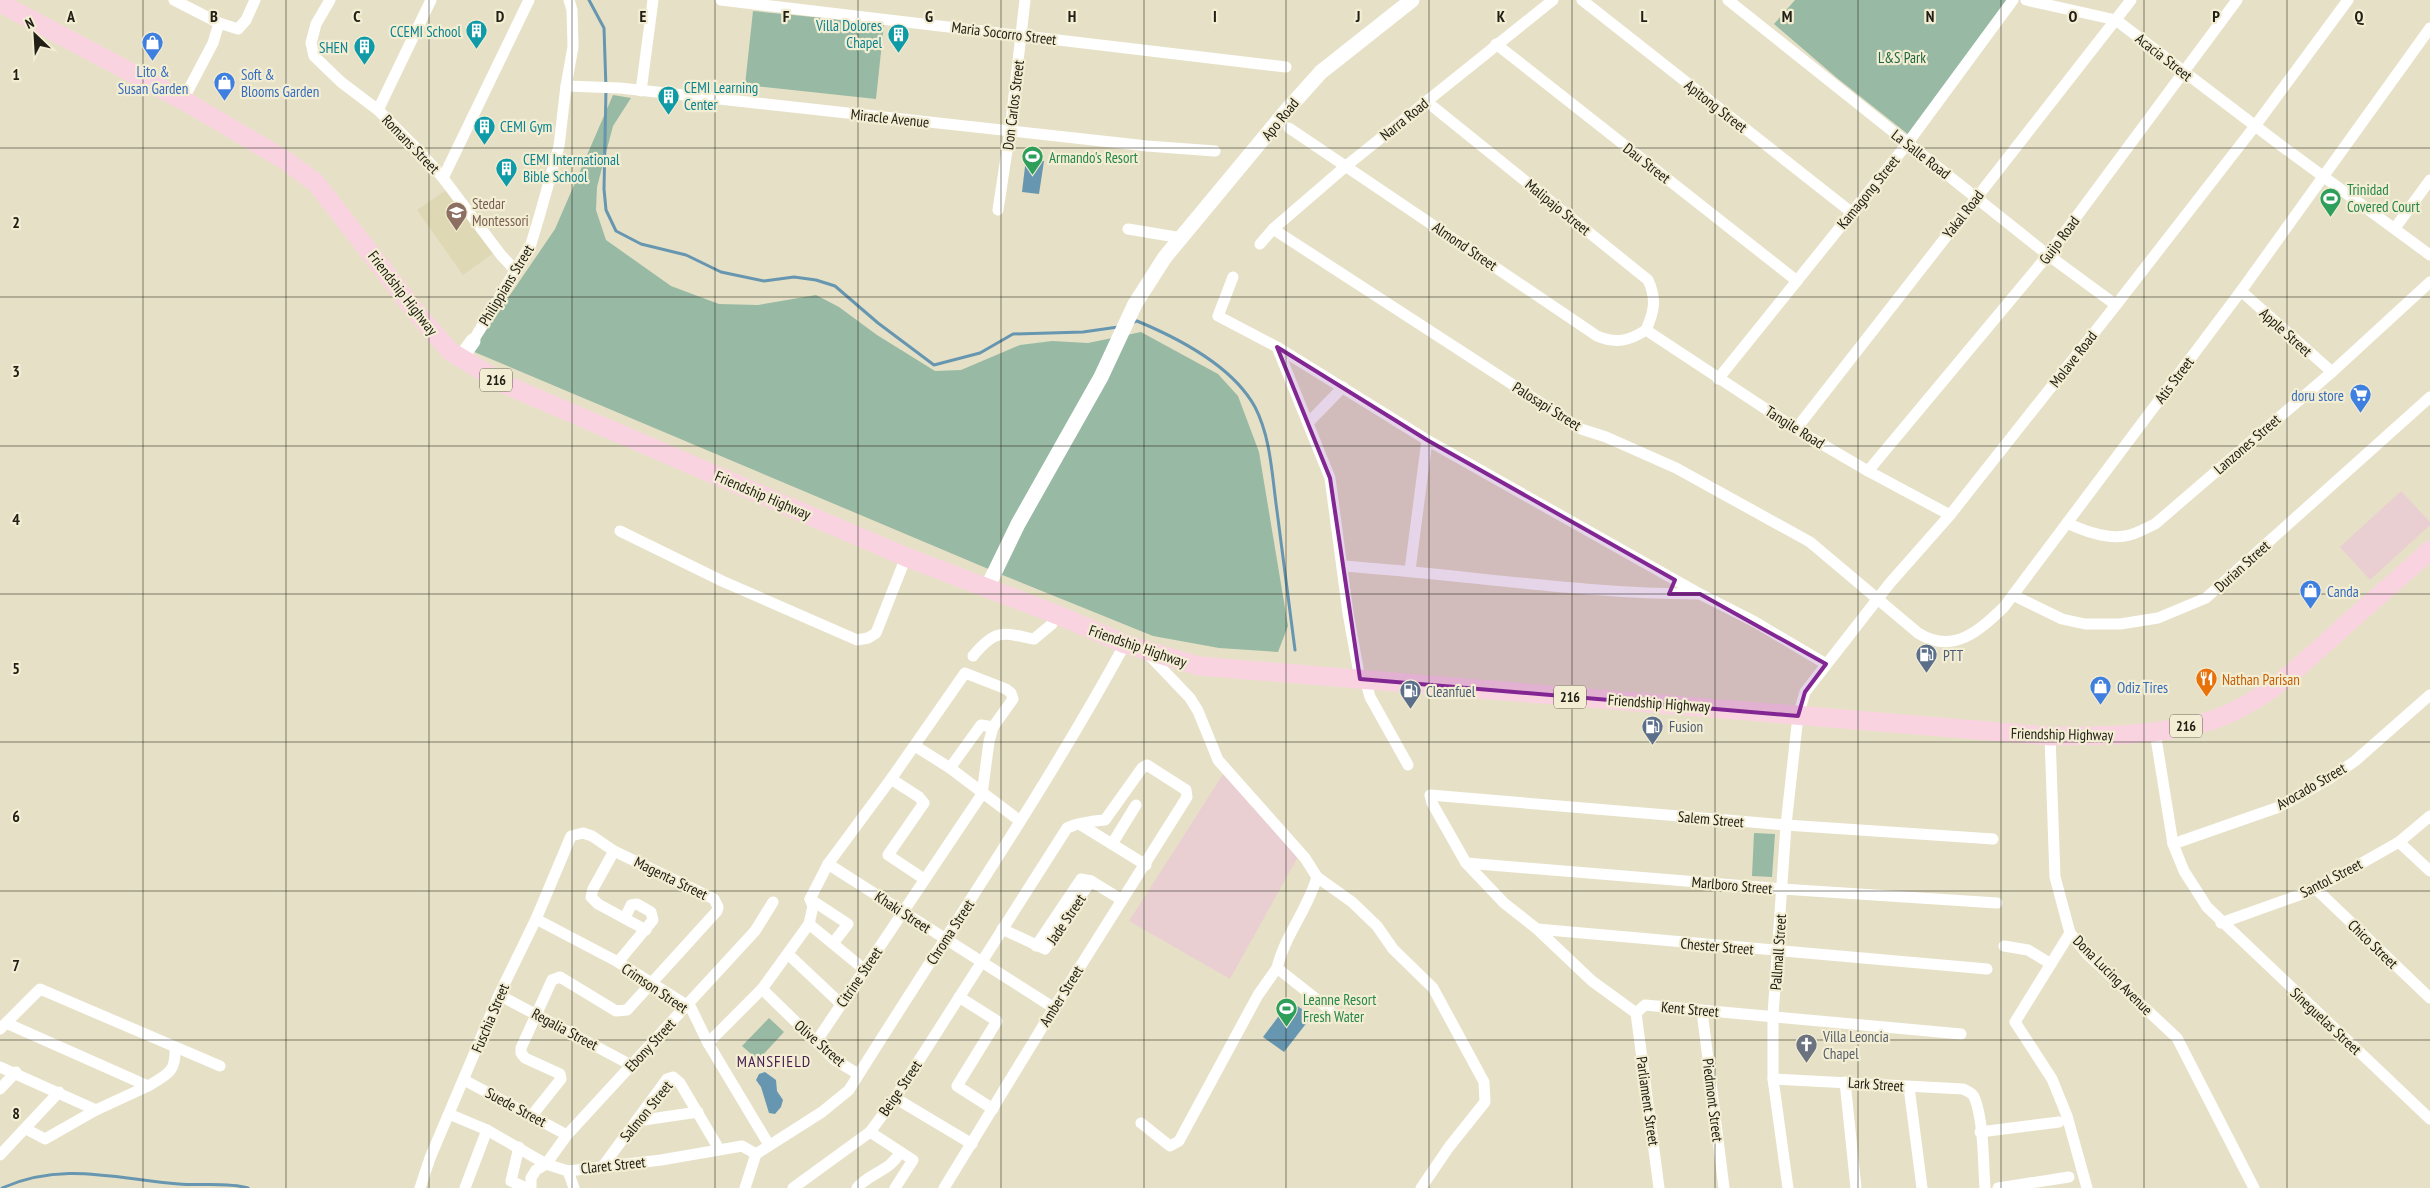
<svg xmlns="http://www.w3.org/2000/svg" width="2430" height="1188" font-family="'PT Sans Narrow',sans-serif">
	<rect width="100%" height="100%" fill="#e6e1c6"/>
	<polygon fill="#ded8b5" points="449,188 495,252 463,275 417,210"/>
	<g fill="#e9cfd2">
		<polygon points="2401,491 2430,522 2430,525 2370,580 2340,547"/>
		<polygon points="1225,771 1300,853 1230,979 1129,921"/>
	</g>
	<g fill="#98b9a3">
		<polygon points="1795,0 2012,0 1914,139 1837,78 1774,24"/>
		<polygon points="753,11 884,24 876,99 745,85"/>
		<polygon points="613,95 631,98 613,126 597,187 596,210 606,240 671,286 719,304 758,305 816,295 839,307 877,335 935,371 961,370 1020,345 1052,341 1088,343 1141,332 1218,374 1238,396 1259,452 1288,626 1278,652 1219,648 1153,636 1005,576 472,351 555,229"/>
		<polygon points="1754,833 1775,834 1772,877 1752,876"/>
		<polygon points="769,1018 784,1032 758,1060 742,1046"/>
	</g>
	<g fill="#6796b1">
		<polygon points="1026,158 1044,161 1039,194 1022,192"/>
		<polygon points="1290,1001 1312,1016 1284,1052 1263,1037"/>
		<polygon points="765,1072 776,1080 777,1091 783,1100 781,1107 775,1114 769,1113 761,1087 756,1080 759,1074"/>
	</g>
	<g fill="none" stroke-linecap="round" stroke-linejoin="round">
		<g stroke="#6796b1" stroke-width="3">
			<polyline points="589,0 604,28 606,89 604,189 606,210 616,231 641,244 686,255 721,272 764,281 794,277 816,280 835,286 878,323 934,365 980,353 1013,334 1083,332 1118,327"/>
			<path d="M1131,323L1137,321C1178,338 1233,367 1255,407C1271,438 1272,476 1277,511C1283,557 1289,604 1295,650"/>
			<path d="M2,1188C63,1161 116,1179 179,1184C201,1186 227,1182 248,1188"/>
		</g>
		<g stroke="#fff" stroke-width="11">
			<polyline points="174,0 219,23 238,29 246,20 255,0"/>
			<polyline points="330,0 316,24 311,43 314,56 341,82 378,110 422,154 443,178 501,255 516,271"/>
			<polyline points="721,0 1286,67"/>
			<polyline points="1582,0 1851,212"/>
			<polyline points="1728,0 2048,255 2116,305"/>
			<polyline points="2026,0 2116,20 2287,150"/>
			<polyline points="1496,44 1797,281"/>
			<polyline points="566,86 620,88 1147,146 1215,151"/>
			<polyline points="641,91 653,0"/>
			<polyline points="183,100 213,43 219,23"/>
			<path d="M1426,101L1648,280C1657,299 1654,312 1646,330"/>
			<polyline points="378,110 431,0"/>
			<path d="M1289,128L1597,336C1616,344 1629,341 1646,330"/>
			<polyline points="2290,152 2430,255"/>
			<polyline points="443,178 529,0"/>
			<polyline points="998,210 1010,131 1025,0"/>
			<polyline points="2395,228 2430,180"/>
			<polyline points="1128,229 1182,238"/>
			<path d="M1273,229L1581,429L1606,437L1676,468L1810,542L1918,633C1953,655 1979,631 2004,607L2241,291L2430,28"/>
			<polyline points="1260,244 1273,229 1346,166 1553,0"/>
			<polyline points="1233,277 1218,316 1277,347 1427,440 1700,594 1755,622 1826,664"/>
			<polyline points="2241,291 2332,372"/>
			<polyline points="1646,330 1796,429 1868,471 1950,515"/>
			<polyline points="473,341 531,244 540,214 559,146 566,86 573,47 572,10 569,0"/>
			<polyline points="1277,347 1330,478 1348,613 1360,679"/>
			<polyline points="1718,379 1907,144 2013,0"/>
			<polyline points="1308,423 1343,387"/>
			<polyline points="1796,429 2131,0"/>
			<polyline points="1868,471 2048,255 2237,0"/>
			<path d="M2067,523C2084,531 2106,539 2125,536C2135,535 2146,528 2155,524L2332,372L2430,282"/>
			<polyline points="620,531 722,581 857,640 868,638 876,633 906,557"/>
			<path d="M1342,566C1461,574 1580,594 1699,594"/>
			<polyline points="1410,570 1427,440"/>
			<polyline points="2013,595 2062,619 2085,624 2120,624 2158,618 2206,598 2430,397"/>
			<path d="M1147,653L1190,698L1198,711L1218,760L1305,858L1317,877C1308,909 1285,935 1277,968L1329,1009"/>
			<path d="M973,656C996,628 1003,633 1034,639L1052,624L1056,614"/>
			<polyline points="1365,679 1370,697 1408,765"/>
			<polyline points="2155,732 2173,844 2184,871 2207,907 2430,1119"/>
			<polyline points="2050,736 2055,877 2070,933 2087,954 2177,1038 2254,1188"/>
			<polyline points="915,746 950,768 1020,821"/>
			<polyline points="950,768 981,725 993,727"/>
			<polyline points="891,779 919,797 924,803 888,855 924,879"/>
			<polyline points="1081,825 1146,865"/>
			<polyline points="2399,842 2430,871"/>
			<polyline points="1112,844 1136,805"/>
			<polyline points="2173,844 2279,807 2329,779 2355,761 2430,695"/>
			<polyline points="614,851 593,889 591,897 598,904 646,930"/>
			<polyline points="1466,863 1782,889 1997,903"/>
			<polyline points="828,864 1054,1008"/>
			<polyline points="1317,877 1352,902 1377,926 1393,949 1433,988 1484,1082 1485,1102 1449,1147 1421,1188"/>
			<polyline points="2316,889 2430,998"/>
			<polyline points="810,899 848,924 834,942"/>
			<polyline points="536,919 618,962 691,1008 708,1043 769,1145"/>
			<polyline points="2221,923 2316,889 2399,842 2430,816"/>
			<polyline points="1002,929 1045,949 1091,881"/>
			<polyline points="1537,929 1987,969"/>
			<polyline points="2070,933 2015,1022 2052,1079 2067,1116 2087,1188"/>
			<polyline points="1036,946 1081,879 1091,881 1122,900"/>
			<polyline points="2004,946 2028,950 2051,964"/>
			<polyline points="789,955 841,1004"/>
			<polyline points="618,962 653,920 651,912 637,904 631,905 625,918"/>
			<polyline points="762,989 835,1060 858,1074"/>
			<polyline points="499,995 631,1065"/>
			<polyline points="959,997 997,1021 957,1086 993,1109"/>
			<polyline points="1702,1011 1724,1188"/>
			<polyline points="1636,1013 1592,981 1537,929 1504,903 1466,863 1432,803 1430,795 1786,825 1993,839"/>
			<polyline points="1636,1013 1645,1005 1961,1034"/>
			<polyline points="1636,1013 1659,1188"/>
			<path d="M6,1023L148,1086C167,1075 176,1072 175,1049"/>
			<polyline points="0,1029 40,989 220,1066"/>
			<polyline points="816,1042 982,794 989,742 993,727 1013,699 1011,693 1006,689 965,673 891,779 828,864 810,899 813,906 809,924 865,970"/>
			<polyline points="708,1043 762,989 809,924"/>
			<polyline points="0,1067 96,1110 148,1086"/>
			<path d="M1773,1079L1963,1089C1969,1092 1973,1093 1975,1099C1984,1124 1983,1161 1985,1188"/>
			<polyline points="464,1080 567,1135"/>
			<polyline points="1845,1082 1856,1188"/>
			<polyline points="1909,1087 1922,1188"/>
			<polyline points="0,1089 16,1072"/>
			<polyline points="895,1098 972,1144"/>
			<polyline points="449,1114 487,1130 546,1164 568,1171 661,1160 742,1146 756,1154"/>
			<polyline points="637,1121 698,1112"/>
			<polyline points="1141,1123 1170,1146 1179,1141 1258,995 1277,968"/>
			<polyline points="26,1129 45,1139 96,1110"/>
			<polyline points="870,1132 913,1160 895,1188"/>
			<polyline points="1980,1132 2059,1122"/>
			<polyline points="519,1147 511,1181 526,1188"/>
			<polyline points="0,1155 59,1092"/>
			<polyline points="603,1166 667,1079 673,1077 680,1083 719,1149"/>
			<polyline points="568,1171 574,1188"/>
			<polyline points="420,1188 430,1158 499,995 536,919 571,836 583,833 592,836 614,851 714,899 718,907 717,911 627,1010 616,1011 560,977 552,980 521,1048 521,1053 525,1058 560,1074 561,1079 533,1114"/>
			<polyline points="465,1188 487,1130"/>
			<polyline points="531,1188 531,1178 536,1170 546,1164 567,1135 755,931 773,902"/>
			<path d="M745,1188L756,1154L822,1112L849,1090C941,942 1041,798 1125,644"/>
			<path d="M793,1188L870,1132L895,1098L1067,828C1077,823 1092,821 1105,820L1142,768L1147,765L1186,790L1187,797L1054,1008L944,1188"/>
			<path d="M857,1188C869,1173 891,1171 900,1152"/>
			<polyline points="1788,1188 1773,1079 1773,1015 1786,825 1798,716 1805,692 1890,583 1950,515 2116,305 2255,126 2348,0"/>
			<polyline points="1998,1188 2069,1177"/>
		</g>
		<g stroke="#fff" stroke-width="15">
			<polyline points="460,359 473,341"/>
			<polyline points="987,588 1018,524 1101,377 1135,304 1165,257 1286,111 1321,72 1412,0"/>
		</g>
		<path stroke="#fad3e1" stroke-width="19" d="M0,3L183,100L285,160L316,183L419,316L451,352L504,384L906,557L1058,615L1125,644L1199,666L2050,736C2101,736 2152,736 2202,723C2261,708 2306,660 2350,621C2377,597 2404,574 2430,550"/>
	</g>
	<path fill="#812692" fill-opacity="0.2" stroke="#812692" stroke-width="4" stroke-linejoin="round" d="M1277,347L1427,440L1675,580L1669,594H1700L1826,664L1805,692L1798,716L1360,679L1330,478Z"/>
	<path fill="none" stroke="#222016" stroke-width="1" stroke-opacity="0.55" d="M143,0V1188M286,0V1188M429,0V1188M572,0V1188M715,0V1188M858,0V1188M1001,0V1188M1144,0V1188M1286,0V1188M1429,0V1188M1572,0V1188M1715,0V1188M1858,0V1188M2001,0V1188M2144,0V1188M2287,0V1188M0,148H2430M0,297H2430M0,446H2430M0,594H2430M0,742H2430M0,891H2430M0,1040H2430"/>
	<defs>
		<symbol id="building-pin" viewBox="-11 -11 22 30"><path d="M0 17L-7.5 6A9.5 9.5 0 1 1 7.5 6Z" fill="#0f9aa8" stroke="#f3eed3"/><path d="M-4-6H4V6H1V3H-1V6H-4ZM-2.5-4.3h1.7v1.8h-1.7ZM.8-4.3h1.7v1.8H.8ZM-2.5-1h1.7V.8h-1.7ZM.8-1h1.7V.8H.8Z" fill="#fff"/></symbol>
		<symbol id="shop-pin" viewBox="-11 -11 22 30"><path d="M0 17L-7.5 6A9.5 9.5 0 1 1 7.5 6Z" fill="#3f7fe0" stroke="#f3eed3"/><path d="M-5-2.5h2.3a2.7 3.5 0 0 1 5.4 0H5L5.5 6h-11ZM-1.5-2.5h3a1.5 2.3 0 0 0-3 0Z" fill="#fff"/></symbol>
		<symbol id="stadium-pin" viewBox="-11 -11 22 30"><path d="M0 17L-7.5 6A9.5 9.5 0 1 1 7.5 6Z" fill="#2e9e5b" stroke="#f3eed3"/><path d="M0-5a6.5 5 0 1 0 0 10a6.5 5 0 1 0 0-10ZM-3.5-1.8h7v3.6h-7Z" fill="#fff"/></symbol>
		<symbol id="school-pin" viewBox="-11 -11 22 30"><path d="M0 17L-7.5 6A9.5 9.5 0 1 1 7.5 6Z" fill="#8d6e63" stroke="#f3eed3"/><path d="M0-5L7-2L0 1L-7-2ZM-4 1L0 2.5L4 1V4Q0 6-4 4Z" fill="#fff"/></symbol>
		<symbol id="supermarket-pin" viewBox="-11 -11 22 30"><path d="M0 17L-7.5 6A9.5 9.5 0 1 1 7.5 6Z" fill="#3f7fe0" stroke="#f3eed3"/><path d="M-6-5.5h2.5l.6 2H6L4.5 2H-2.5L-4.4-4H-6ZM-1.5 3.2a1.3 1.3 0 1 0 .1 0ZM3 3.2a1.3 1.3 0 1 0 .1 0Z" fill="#fff"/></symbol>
		<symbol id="fuel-pin" viewBox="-11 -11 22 30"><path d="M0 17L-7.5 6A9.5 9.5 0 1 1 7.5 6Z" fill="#5c6f8a" stroke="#f3eed3"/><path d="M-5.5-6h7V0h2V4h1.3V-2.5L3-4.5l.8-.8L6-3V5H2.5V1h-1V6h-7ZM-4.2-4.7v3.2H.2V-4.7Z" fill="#fff"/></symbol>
		<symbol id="restaurant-pin" viewBox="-11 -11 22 30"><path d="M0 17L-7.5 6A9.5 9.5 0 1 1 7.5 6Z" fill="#e8710a" stroke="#f3eed3"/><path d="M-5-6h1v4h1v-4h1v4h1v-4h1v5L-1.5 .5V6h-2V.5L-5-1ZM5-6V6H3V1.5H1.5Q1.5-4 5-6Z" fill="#fff"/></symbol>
		<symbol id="church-pin" viewBox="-11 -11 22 30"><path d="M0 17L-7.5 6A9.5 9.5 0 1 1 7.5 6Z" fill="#6b7280" stroke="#f3eed3"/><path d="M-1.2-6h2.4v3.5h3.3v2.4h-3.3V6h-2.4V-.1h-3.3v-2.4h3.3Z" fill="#fff"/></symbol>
	</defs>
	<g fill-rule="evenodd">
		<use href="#building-pin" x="464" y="18" width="25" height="34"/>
		<use href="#building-pin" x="886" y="22" width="25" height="34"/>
		<use href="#shop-pin" x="140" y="30" width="25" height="34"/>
		<use href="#building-pin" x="352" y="34" width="25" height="34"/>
		<use href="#shop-pin" x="212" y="70" width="25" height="34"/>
		<use href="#building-pin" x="656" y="84" width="25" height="34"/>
		<use href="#building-pin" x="472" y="114" width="25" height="34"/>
		<use href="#stadium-pin" x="1020" y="144" width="25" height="34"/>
		<use href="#building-pin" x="494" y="156" width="25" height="34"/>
		<use href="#stadium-pin" x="2318" y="186" width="25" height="34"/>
		<use href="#school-pin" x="444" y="200" width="25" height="34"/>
		<use href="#supermarket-pin" x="2348" y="382" width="25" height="34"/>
		<use href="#shop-pin" x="2298" y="578" width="25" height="34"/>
		<use href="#fuel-pin" x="1914" y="642" width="25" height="34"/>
		<use href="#restaurant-pin" x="2194" y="666" width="25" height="34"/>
		<use href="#shop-pin" x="2088" y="674" width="25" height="34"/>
		<use href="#fuel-pin" x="1398" y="678" width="25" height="34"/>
		<use href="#fuel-pin" x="1640" y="714" width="25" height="34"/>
		<use href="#stadium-pin" x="1274" y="996" width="25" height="34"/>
		<use href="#church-pin" x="1794" y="1032" width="25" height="34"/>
	</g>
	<g text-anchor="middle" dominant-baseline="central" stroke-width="4.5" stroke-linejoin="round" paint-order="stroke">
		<g fill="#f3eed3" stroke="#615e4f" stroke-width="1">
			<rect x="480" y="368.5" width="32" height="23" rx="4"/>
			<rect x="1554" y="685.5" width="32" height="23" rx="4"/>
			<rect x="2170" y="714.5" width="32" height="23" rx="4"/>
		</g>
		<g font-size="14" font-weight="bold" fill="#222016">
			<text x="496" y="380">216</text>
			<text x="1570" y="697">216</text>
			<text x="2186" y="726">216</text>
		</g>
		<g font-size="15" fill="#0d838f" stroke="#f3eed3" text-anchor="end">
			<text x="882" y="25">Villa Dolores<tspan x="882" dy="17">Chapel</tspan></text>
			<text x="461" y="31">CCEMI School</text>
			<text x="348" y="47">SHEN</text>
			<text x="684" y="87" text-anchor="start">CEMI Learning<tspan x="684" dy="17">Center</tspan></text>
			<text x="500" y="126" text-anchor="start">CEMI Gym</text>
			<text x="523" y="159" text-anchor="start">CEMI International<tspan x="523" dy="17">Bible School</tspan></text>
		</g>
		<g font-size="15" fill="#222016" stroke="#f3eed3">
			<text transform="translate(1004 33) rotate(7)">Maria Socorro Street</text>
			<text transform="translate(2164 57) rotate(38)">Acacia Street</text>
			<text transform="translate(1013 105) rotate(-83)">Don Carlos Street</text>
			<text transform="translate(1716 106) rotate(38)">Apitong Street</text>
			<text transform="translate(890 118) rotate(6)">Miracle Avenue</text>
			<text transform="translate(1280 119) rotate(-51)">Apo Road</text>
			<text transform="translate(1404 119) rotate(-39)">Narra Road</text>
			<text transform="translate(411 144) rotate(46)">Romans Street</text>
			<text transform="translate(1921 154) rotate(38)">La Salle Road</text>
			<text transform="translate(1647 163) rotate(38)">Dau Street</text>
			<text transform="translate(1868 192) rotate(-51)">Kamagong Street</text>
			<text transform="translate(1558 207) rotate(39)">Malipajo Street</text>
			<text transform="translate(1963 214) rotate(-52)">Yakal Road</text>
			<text transform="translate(2059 240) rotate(-53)">Guijo Road</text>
			<text transform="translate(1465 246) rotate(34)">Almond Street</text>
			<text transform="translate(506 285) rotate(-59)">Philippians Street</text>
			<text transform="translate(403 293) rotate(52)">Friendship Highway</text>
			<text transform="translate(2286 332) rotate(42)">Apple Street</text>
			<text transform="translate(2073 359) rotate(-52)">Molave Road</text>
			<text transform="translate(2174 380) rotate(-53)">Atis Street</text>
			<text transform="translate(1547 406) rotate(32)">Palosapi Street</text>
			<text transform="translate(1795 427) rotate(32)">Tangile Road</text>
			<text transform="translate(2247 444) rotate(-41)">Lanzones Street</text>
			<text transform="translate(763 495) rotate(23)">Friendship Highway</text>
			<text transform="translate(2242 566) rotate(-42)">Durian Street</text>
			<text transform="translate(1138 646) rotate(19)">Friendship Highway</text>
			<text transform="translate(1659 703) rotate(4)">Friendship Highway</text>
			<text transform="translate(2062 734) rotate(1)">Friendship Highway</text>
			<text transform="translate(2311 786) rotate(-30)">Avocado Street</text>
			<text transform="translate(1711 819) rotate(5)">Salem Street</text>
			<text transform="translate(671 878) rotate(26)">Magenta Street</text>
			<text transform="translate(2331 878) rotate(-27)">Santol Street</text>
			<text transform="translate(1732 885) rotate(5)">Marlboro Street</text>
			<text transform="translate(903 912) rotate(33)">Khaki Street</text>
			<text transform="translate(1066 919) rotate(-56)">Jade Street</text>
			<text transform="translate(950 932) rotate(-57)">Chroma Street</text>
			<text transform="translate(2373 944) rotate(44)">Chico Street</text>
			<text transform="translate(1717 946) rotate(5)">Chester Street</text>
			<text transform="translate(1778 952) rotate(-86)">Pallmall Street</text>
			<text transform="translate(2113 975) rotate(45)">Dona Lucing Avenue</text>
			<text transform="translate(859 977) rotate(-56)">Citrine Street</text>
			<text transform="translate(655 988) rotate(34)">Crimson Street</text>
			<text transform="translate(1061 996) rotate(-58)">Amber Street</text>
			<text transform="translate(1690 1009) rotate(5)">Kent Street</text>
			<text transform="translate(490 1018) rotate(-67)">Fuschia Street</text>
			<text transform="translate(2326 1021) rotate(43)">Sineguelas Street</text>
			<text transform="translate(565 1029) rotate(28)">Regalia Street</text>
			<text transform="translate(820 1043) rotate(41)">Olive Street</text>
			<text transform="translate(650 1045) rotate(-47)">Ebony Street</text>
			<text transform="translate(1876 1084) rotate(4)">Lark Street</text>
			<text transform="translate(900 1088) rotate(-56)">Beige Street</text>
			<text transform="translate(1713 1100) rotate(83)">Piedmont Street</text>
			<text transform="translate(1648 1101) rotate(82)">Parliament Street</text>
			<text transform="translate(516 1107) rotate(28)">Suede Street</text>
			<text transform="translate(646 1111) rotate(-51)">Salmon Street</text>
			<text transform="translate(613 1165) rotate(-6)">Claret Street</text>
		</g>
		<g font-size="15" fill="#1d653e" stroke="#f3eed3">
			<text x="1902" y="57">L&amp;S Park</text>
		</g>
		<g font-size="15" fill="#366cbe" stroke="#f3eed3" text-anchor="start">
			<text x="153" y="71" text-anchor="middle">Lito &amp;<tspan x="153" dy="17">Susan Garden</tspan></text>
			<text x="241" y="74">Soft &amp;<tspan x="241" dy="17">Blooms Garden</tspan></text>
			<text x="2344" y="395" text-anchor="end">doru store</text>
			<text x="2327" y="591">Canda</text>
			<text x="2117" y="687">Odiz Tires</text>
		</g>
		<g font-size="15" fill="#27864d" stroke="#f3eed3" text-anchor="start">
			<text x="1049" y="157">Armando's Resort</text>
			<text x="2347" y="189">Trinidad<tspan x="2347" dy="17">Covered Court</tspan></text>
			<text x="1303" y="999">Leanne Resort<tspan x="1303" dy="17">Fresh Water</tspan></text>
		</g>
		<g font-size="15" fill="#785e54" stroke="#f3eed3" text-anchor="start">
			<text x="472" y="203">Stedar<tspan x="472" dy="17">Montessori</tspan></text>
		</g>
		<g font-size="15" fill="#4e5e75" stroke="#f3eed3" text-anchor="start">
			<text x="1943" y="655">PTT</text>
			<text x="1426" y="691">Cleanfuel</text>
			<text x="1669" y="726">Fusion</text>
		</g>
		<g font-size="15" fill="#c56008" stroke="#f3eed3" text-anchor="start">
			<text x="2222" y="679">Nathan Parisan</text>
		</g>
		<g font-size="15" fill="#5b616d" stroke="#f3eed3" text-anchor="start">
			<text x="1823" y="1036">Villa Leoncia<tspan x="1823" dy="17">Chapel</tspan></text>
		</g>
		<g font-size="16" letter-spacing="1" fill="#461b4f" stroke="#f3eed3">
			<text x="774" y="1061">MANSFIELD</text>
		</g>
	</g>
	<g font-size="16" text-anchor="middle" font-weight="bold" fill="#222016" stroke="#f3eed3" stroke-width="4.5" stroke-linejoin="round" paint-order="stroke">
		<text x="71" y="22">A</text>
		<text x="214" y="22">B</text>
		<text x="357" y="22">C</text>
		<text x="500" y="22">D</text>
		<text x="643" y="22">E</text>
		<text x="786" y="22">F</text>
		<text x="929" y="22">G</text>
		<text x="1072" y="22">H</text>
		<text x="1215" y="22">I</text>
		<text x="1358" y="22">J</text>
		<text x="1501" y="22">K</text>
		<text x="1644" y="22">L</text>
		<text x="1787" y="22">M</text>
		<text x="1930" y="22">N</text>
		<text x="2073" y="22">O</text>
		<text x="2216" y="22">P</text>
		<text x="2359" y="22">Q</text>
		<text x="16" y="80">1</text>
		<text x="16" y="228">2</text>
		<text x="16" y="377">3</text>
		<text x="16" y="525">4</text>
		<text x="16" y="674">5</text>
		<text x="16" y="822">6</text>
		<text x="16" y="971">7</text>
		<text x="16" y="1119">8</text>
	</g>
	<g transform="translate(35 35) rotate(335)" stroke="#f3eed3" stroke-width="4" paint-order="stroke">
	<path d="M0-4L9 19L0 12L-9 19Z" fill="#222016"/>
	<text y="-8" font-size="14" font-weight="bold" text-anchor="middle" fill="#222016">N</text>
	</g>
</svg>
